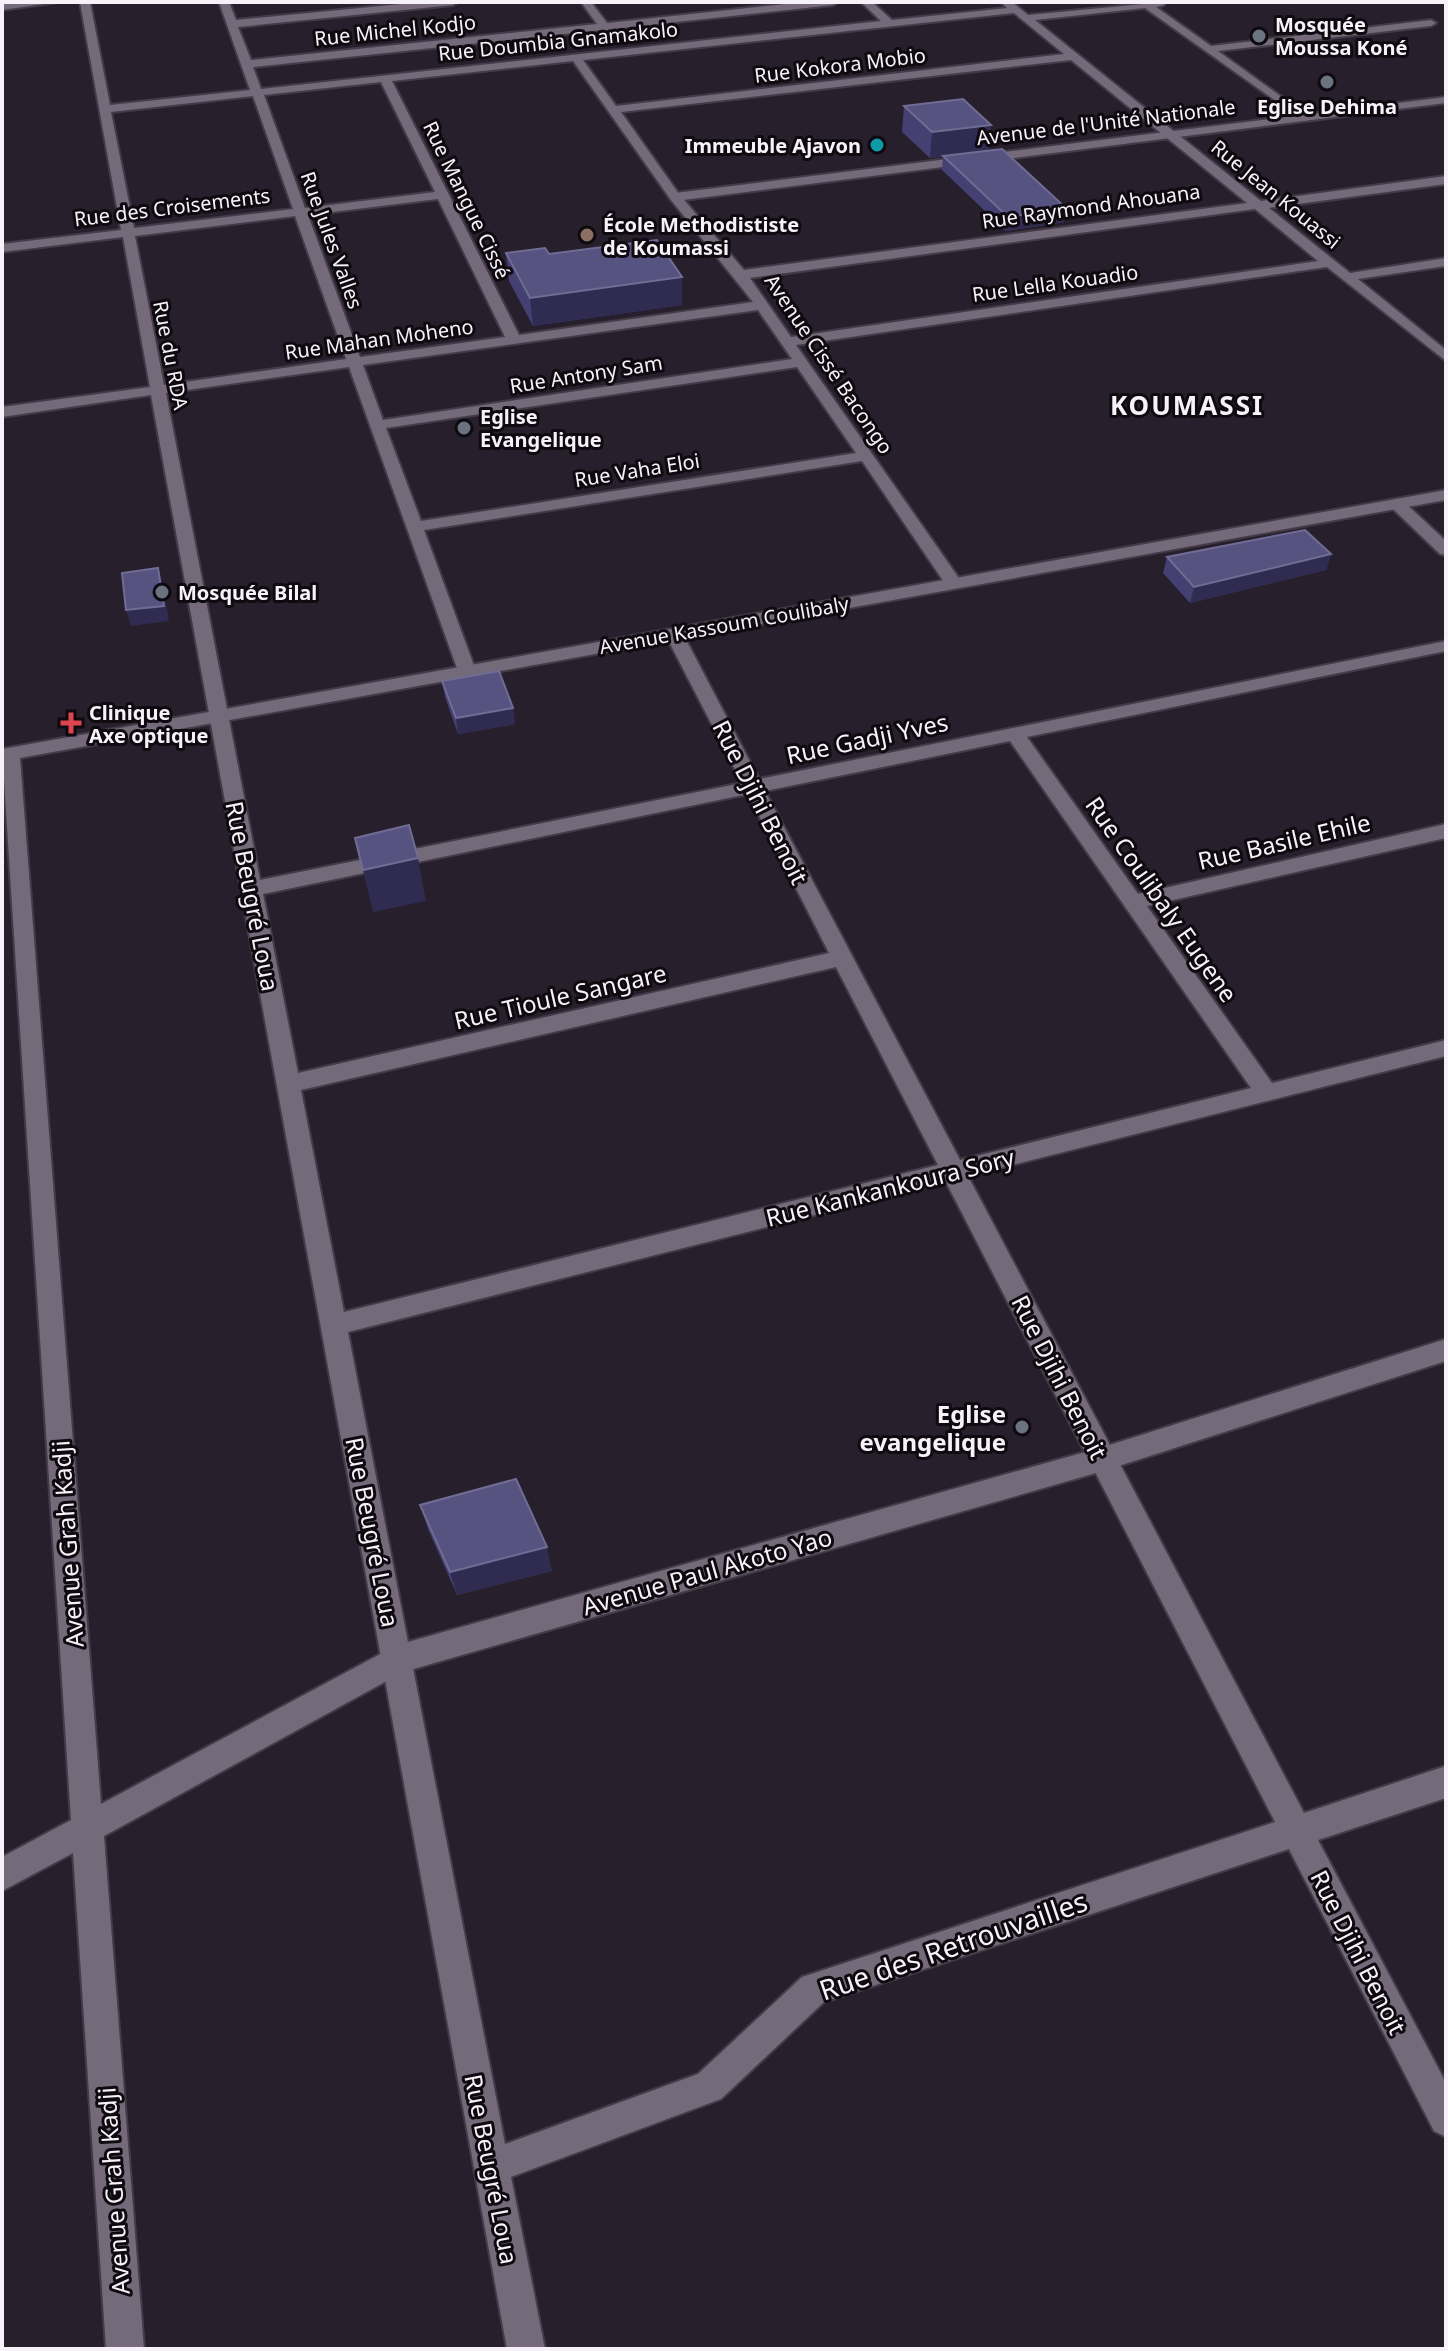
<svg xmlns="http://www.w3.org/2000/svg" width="1448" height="2351" font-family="'Noto Sans',sans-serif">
	<rect width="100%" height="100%" fill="#271f2b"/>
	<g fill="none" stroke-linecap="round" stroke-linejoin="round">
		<defs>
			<g id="street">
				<polygon points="21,2 58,2 2,10 2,4"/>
				<path d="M80,2H90L110,105L250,90L219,2H229L236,20L422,2H458L453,5L238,27L251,60L597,24L581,2H591L607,23L804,2H838L833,5L612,29L616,35L611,38L602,30L253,67L261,89L881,21L861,2H872L892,20L1007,8L1001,2H1012L1028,15L1164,2V5L1156,7L1211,46L1431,20L1436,23L1431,26L1218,51L1308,116V120L1304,121L1145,8L1035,20L1261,201L1446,176V184L1269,208L1350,273L1446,258V266L1358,279L1446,350V361L1327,267L796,345L963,584L960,588H948L862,461L424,530L476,671L467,676L458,671L349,367L166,393L260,880L742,783L665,634L674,629L683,634L759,779L1446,641V651L1027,737L1138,894L1446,824V838L1147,906L1272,1083L1446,1040V1056L968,1176L1304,1813L1446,1766V1798L1318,1840L1446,2083V2137L1434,2131L1289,1849L824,2002L721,2099L511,2177L545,2349H507L151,395L2,417V407L150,387L123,237L2,252V244L121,230ZM1014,13L1064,54L616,106L583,60ZM1071,60L1247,203L744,270L679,194L621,112ZM573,61L671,200L753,302L519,335L392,81ZM381,82L435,192L305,208L264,95ZM253,96L293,209L134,228L111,112ZM438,199L505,337L360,357L308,215ZM1255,209L1318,261L791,337L750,278ZM295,216L346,359L164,385L135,236ZM758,310L792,359L383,420L363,365ZM797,367L856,453L421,521L386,428ZM1010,741L1251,1088L960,1160L765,791ZM748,794L829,953L298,1073L263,894ZM836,967L938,1165L344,1312L301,1090ZM946,1182L1275,1822L802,1977L698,2074L505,2144L348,1332Z"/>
				<polygon points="1397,499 1403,501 1446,541 1446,555 1440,554 1391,507 1391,501"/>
			</g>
			<g id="secondary">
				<polygon points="1446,97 1446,103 675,201 669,197 675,193"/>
				<polygon points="1446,490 1446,500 20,758 101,1804 397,1645 1103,1447 1446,1339 1446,1361 1103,1471 403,1672 104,1836 144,2349 106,2349 73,1853 2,1891 2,1857 71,1820 2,749"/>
			</g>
		</defs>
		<use href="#street" stroke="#433b47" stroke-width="4"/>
		<use href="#secondary" stroke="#433b47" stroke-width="4"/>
		<use href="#street" fill="#746a79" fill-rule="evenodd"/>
		<use href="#secondary" fill="#746a79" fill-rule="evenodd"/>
	</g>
	<g fill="#444072">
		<polygon points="904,106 991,125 988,151 1066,208 1064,222 1006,231 942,170 943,157 930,158 902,132"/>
		<polygon points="506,253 549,254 682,277 682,305 533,326 509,281"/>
		<polygon points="1331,554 1326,570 1190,603 1163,573 1167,557"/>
		<polygon points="442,681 513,708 515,724 458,734 445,697"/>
		<polygon points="420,1505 552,1571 457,1595 428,1529"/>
	</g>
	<g fill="#302b50">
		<polygon points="991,125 988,151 930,158 932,132"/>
		<polygon points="1066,208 1064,222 1006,231 1008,217"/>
		<polygon points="682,277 682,305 533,326 530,298"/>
		<polygon points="1331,554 1326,570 1190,603 1194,587"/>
		<polygon points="158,568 163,584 169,621 131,626 126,610"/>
		<polygon points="513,708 515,724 458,734 456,718"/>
		<polygon points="418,858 426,901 373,912 363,870"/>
		<polygon points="547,1547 552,1571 457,1595 450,1572"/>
	</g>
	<g fill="#575381" stroke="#706c94" stroke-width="2">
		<polygon points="963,99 991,125 932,132 904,106"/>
		<polygon points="1002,149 1066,208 1008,217 943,156"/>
		<polygon points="657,240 682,277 530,298 506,253 545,248 549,254"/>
		<polygon points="1305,530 1331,554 1194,587 1167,557"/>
		<polygon points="158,568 164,606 126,610 122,573"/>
		<polygon points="499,671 513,708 456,718 442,681"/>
		<polygon points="409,825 418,858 363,870 355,838"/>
		<polygon points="516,1479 547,1547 450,1572 420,1505"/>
	</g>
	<g fill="#6b7280" stroke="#0e0a10" stroke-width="3">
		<circle cx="1259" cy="36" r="8"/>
		<circle cx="1327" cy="82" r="8"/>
		<circle cx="464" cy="428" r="8"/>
		<circle cx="162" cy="592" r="8"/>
		<circle cx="1022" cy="1427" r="8"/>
	</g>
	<circle fill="#0f9aa8" stroke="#0e0a10" stroke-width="3" cx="877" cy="145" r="8"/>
	<circle fill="#8d6e63" stroke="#0e0a10" stroke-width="3" cx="587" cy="235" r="8"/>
	<path fill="#e0444e" stroke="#0e0a10" stroke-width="3" d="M67 711h8v8h8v8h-8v8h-8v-8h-8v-8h8z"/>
	<g text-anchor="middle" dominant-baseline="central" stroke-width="6" stroke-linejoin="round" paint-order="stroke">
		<g font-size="20" font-weight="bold" fill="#f7f1fa" stroke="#0e0a10" text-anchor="start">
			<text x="1275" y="24">Mosquée<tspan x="1275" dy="23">Moussa Koné</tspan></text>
			<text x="1327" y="106" text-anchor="middle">Eglise Dehima</text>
			<text x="861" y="145" text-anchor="end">Immeuble Ajavon</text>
			<text x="603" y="224">École Methodististe<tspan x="603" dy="23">de Koumassi</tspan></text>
			<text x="480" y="416">Eglise<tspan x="480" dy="23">Evangelique</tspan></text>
			<text x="178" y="592">Mosquée Bilal</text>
			<text x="89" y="712">Clinique<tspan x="89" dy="23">Axe optique</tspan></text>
		</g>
		<g font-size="20" fill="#f7f1fa" stroke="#0e0a10">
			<text transform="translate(395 30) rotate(-6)">Rue Michel Kodjo</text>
			<text transform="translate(558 41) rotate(-6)">Rue Doumbia Gnamakolo</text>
			<text transform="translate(840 65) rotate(-7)">Rue Kokora Mobio</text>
			<text transform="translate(1106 122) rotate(-7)">Avenue de l'Unité Nationale</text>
			<text transform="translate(1276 194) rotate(39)">Rue Jean Kouassi</text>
			<text transform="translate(467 200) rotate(64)">Rue Mangue Cissé</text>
			<text transform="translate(1091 206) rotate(-8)">Rue Raymond Ahouana</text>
			<text transform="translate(172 207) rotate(-7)">Rue des Croisements</text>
			<text transform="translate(332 240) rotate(70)">Rue Jules Valles</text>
			<text transform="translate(1055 283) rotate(-8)">Rue Lella Kouadio</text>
			<text transform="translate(379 339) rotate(-8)">Rue Mahan Moheno</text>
			<text transform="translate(171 355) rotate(79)">Rue du RDA</text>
			<text transform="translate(829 364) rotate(56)">Avenue Cissé Bacongo</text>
			<text transform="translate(586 374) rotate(-9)">Rue Antony Sam</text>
			<text transform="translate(637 470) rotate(-9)">Rue Vaha Eloi</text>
			<text transform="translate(724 625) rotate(-10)">Avenue Kassoum Coulibaly</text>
		</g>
		<g font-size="24" fill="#f7f1fa" stroke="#0e0a10">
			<text transform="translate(867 738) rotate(-12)">Rue Gadji Yves</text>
			<text transform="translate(761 802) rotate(63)">Rue Djihi Benoit</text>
			<text transform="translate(1284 841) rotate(-13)">Rue Basile Ehile</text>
			<text transform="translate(253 896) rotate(79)">Rue Beugré Loua</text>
			<text transform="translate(1162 899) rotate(55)">Rue Coulibaly Eugene</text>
			<text transform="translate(560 996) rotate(-13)">Rue Tioule Sangare</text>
			<text transform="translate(890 1187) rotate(-14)">Rue Kankankoura Sory</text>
			<text transform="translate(1060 1377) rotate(63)">Rue Djihi Benoit</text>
			<text transform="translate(373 1532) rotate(79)">Rue Beugré Loua</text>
			<text transform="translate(67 1544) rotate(-94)">Avenue Grah Kadji</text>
			<text transform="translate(707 1571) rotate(-16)">Avenue Paul Akoto Yao</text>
			<text transform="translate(1359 1952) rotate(63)">Rue Djihi Benoit</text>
			<text transform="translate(492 2169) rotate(79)">Rue Beugré Loua</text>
			<text transform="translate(113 2191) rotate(-94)">Avenue Grah Kadji</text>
		</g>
		<g font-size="24" font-weight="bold" fill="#f7f1fa" stroke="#0e0a10" text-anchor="end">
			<text x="1006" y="1413">Eglise<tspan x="1006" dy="28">evangelique</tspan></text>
		</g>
		<g font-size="26" font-weight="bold" letter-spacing="2" fill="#f7f1fa" stroke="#0e0a10">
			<text x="1187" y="405">KOUMASSI</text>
		</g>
		<g font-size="28" fill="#f7f1fa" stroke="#0e0a10">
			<text transform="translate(953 1945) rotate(-19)">Rue des Retrouvailles</text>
		</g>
	</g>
	<rect width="1448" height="2351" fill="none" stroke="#f7f1fa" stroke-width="8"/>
</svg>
